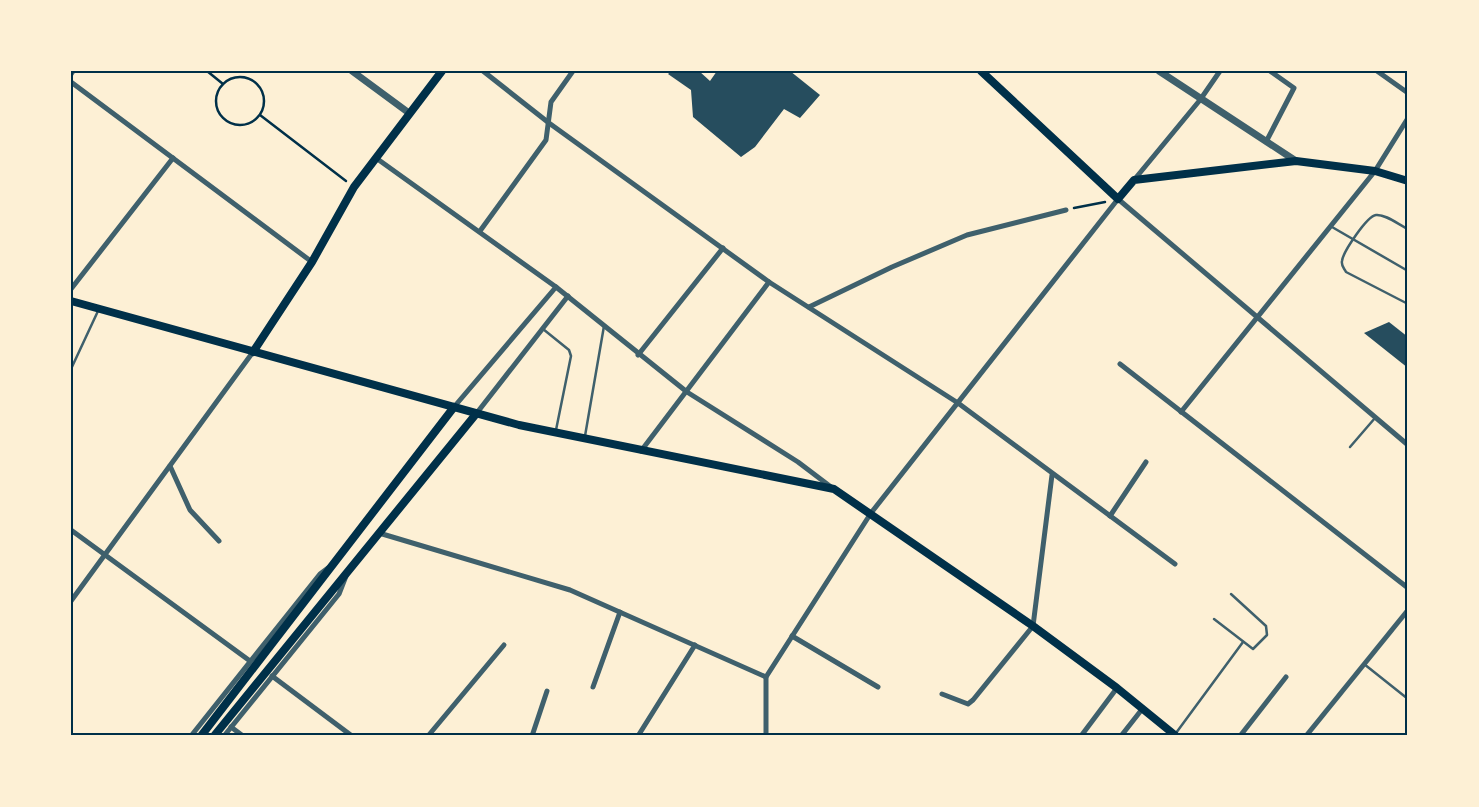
<svg xmlns="http://www.w3.org/2000/svg" width="1479" height="807" font-family="Ubuntu,sans-serif">
	<rect width="100%" height="100%" fill="#fdf0d5"/>
	<g fill="#264d5e">
		<polygon points="671,71 699,71 710,81 717,71 790,71 820,95 800,118 784,109 755,147 741,157 693,117 691,90 668,74"/>
		<polygon points="1389,322 1408,337 1408,368 1364,333"/>
	</g>
	<g fill="none" stroke-linecap="round" stroke-linejoin="round">
		<g stroke="#003049" stroke-width="2.5">
			<polyline points="207,71 223,84"/>
			<circle cx="240" cy="101" r="24"/>
			<polyline points="260,115 346,181"/>
			<polyline points="1074,208 1105,202"/>
		</g>
		<g stroke="#3f606c" stroke-width="2.5">
			<polyline points="1332,227 1408,271"/>
			<path d="M1408,229C1399,225 1386,214 1376,215C1367,216 1343,252 1342,261C1341,266 1344,268 1346,272L1408,304"/>
			<polyline points="543,329 569,350 571,356 556,430"/>
			<polyline points="71,369 98,311"/>
			<polyline points="585,436 604,326"/>
			<polyline points="1350,447 1375,418"/>
			<polyline points="1214,619 1253,649 1267,635 1266,626 1231,594"/>
			<polyline points="1364,664 1408,699"/>
			<polyline points="1176,733 1243,642"/>
		</g>
		<g stroke="#3f606c" stroke-width="5">
			<polyline points="483,71 549,123 769,282 958,403 1175,564"/>
			<polyline points="1377,71 1408,93"/>
			<polyline points="71,74 73,71"/>
			<polyline points="71,82 312,262"/>
			<polyline points="1266,142 1294,88 1270,71"/>
			<polyline points="376,158 556,287 687,392 798,462 831,487"/>
			<polyline points="1134,180 1200,100 1220,71"/>
			<polyline points="480,231 546,140 551,102 573,71"/>
			<polyline points="71,289 173,158"/>
			<polyline points="809,307 892,267 967,235 1066,210"/>
			<polyline points="638,355 723,248"/>
			<polyline points="1120,364 1408,588"/>
			<polyline points="454,407 556,287"/>
			<polyline points="1181,412 1375,171 1408,118"/>
			<polyline points="476,414 568,296"/>
			<polyline points="641,451 769,282"/>
			<polyline points="170,466 190,510 219,541"/>
			<polyline points="1110,516 1146,462"/>
			<polyline points="71,530 250,661"/>
			<polyline points="379,533 570,590 766,677"/>
			<polyline points="71,601 253,352"/>
			<polyline points="792,636 878,687"/>
			<polyline points="272,676 352,736"/>
			<polyline points="593,687 620,612"/>
			<polyline points="942,694 968,704 973,700 1033,626 1052,475"/>
			<polyline points="231,727 243,736"/>
			<polyline points="191,736 320,574 328,568"/>
			<polyline points="224,736 339,594 346,576"/>
			<polyline points="428,736 504,645"/>
			<polyline points="532,736 547,691"/>
			<polyline points="638,736 695,645"/>
			<polyline points="766,736 766,677 871,513 1118,199 1408,445"/>
			<polyline points="1081,736 1117,688"/>
			<polyline points="1121,736 1143,708"/>
			<polyline points="1240,736 1286,677"/>
			<polyline points="1306,736 1408,610"/>
		</g>
		<g stroke="#3f606c" stroke-width="7">
			<polyline points="352,71 409,113"/>
			<polyline points="1159,71 1296,161"/>
		</g>
		<g stroke="#003049" stroke-width="8">
			<polyline points="981,71 1118,199 1134,180 1296,161 1375,171 1408,181"/>
			<polyline points="71,301 519,425 834,489 1033,626 1117,688 1176,736"/>
			<polyline points="253,352 312,262 354,187 442,71"/>
			<polyline points="201,736 454,407"/>
			<polyline points="214,736 476,414"/>
		</g>
	</g>
	<rect width="1479" height="807" fill="none" stroke="#fdf0d5" stroke-width="145"/>
	<rect x="72" y="72" width="1334" height="662" fill="none" stroke="#003049" stroke-width="2"/>
</svg>
